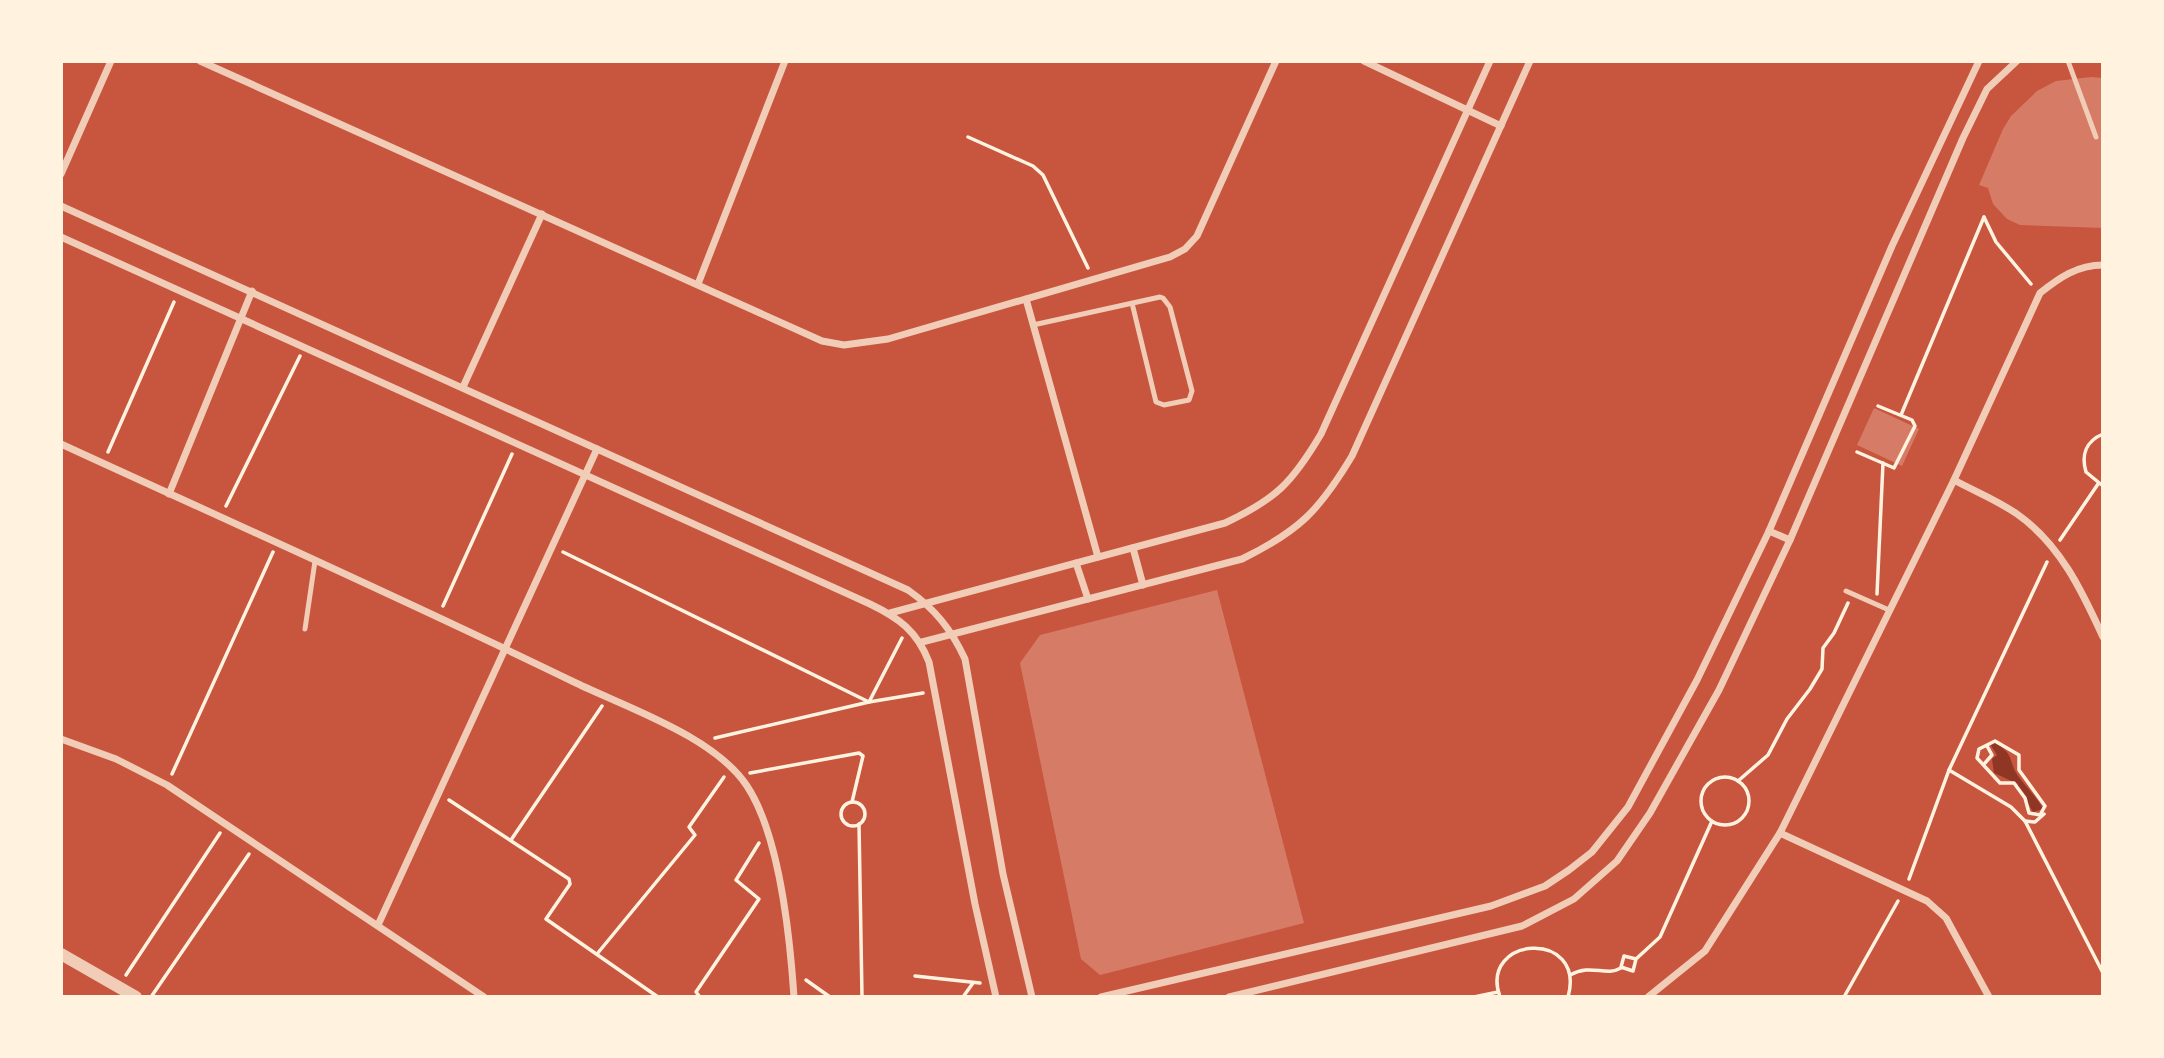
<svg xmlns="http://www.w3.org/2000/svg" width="2164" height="1058" font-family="'Crimson Pro',serif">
	<rect width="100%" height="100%" fill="#c8553d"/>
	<path fill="#8f3625" d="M1995,743C2015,754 2008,761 2018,776C2026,787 2036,796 2043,809L2033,812L2022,793L2017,789L2018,784L1994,773L1992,759L1997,755L1990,744Z"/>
	<g fill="#d67c66">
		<polygon points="2091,77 2103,78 2103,228 2020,225 2007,219 1993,204 1988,188 1979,185 2003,129 2011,116 2037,91 2056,81"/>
		<polygon points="1874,408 1919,429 1902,466 1857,445"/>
		<polygon points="1217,590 1304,923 1100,975 1081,959 1020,663 1040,635"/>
	</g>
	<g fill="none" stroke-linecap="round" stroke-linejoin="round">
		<g stroke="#fff3e0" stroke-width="3.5">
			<polyline points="968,137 1033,166 1043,175 1088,268"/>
			<polyline points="1984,217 1996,242 2031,284"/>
			<polyline points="1901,415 1984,217"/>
			<path d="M2103,434C2086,441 2081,455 2086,472L2103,486"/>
			<polyline points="108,452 174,302"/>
			<polyline points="1857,452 1894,468 1915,426 1912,420 1878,406"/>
			<polyline points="226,506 300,356"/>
			<polyline points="2060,540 2098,484"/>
			<polyline points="563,552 869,702 902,638"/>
			<polyline points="1877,594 1883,463"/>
			<polyline points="443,606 512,454"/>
			<polyline points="715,738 869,702 923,693"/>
			<polygon points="1995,741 2019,755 2019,770 2045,806 2040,815 2029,813 2025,798 2014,783 2000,783 1977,758 1979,749"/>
			<polyline points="1985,763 1992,755 1987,746"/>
			<polyline points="1949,770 2011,807 2025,821 2103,973"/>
			<polyline points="750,773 859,753 863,756 852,802"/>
			<polyline points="172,774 273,552"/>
			<circle cx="1725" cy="801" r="24"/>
			<polyline points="1738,781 1768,755 1787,719 1810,689 1822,669 1823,648 1834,633 1848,603"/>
			<polyline points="449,800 569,879 570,884 546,919 658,997"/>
			<circle cx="853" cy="814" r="12"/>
			<polyline points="2025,821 2035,822 2044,814"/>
			<polyline points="859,824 862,997"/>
			<polyline points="511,840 602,706"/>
			<polyline points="1909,879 1949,770 2047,562"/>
			<polyline points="597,954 695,835 689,827 724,777"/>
			<polyline points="1636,959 1624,956 1621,967 1633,971 1636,959 1660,937 1712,821"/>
			<polyline points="126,975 220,833"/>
			<path d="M1570,975C1592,963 1605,977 1621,968"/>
			<polyline points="915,976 980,983"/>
			<polyline points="806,980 830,997"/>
			<polyline points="151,997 249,854"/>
			<polyline points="700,997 696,992 759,899 736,880 759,843"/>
			<polyline points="963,997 973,983"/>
			<polyline points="1474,997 1498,992"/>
			<path d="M1500,997C1478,935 1587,929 1568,997"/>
			<polyline points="1844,997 1898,901"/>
		</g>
		<g stroke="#f1ccb7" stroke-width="5">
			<polyline points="2068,61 2096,137"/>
			<polyline points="1033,325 1160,297 1163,298 1170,307 1192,391 1189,400 1164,405 1156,402 1132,303"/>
			<polyline points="1846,591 1889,610"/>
			<polyline points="305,629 315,561"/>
		</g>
		<g stroke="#f1ccb7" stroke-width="7">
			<polyline points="200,61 822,341 844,345 888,339 1170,257 1185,249 1197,236 1276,61"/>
			<polyline points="1364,61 1501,126"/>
			<polyline points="61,174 111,61"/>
			<path d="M61,206L908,590C935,609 951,629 965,659L1003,874L1032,997"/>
			<path d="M61,237L870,604C899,618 917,631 929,662L975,904L996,997"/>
			<polyline points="698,284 785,61"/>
			<polyline points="1026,299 1098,557"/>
			<polyline points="463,387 542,214"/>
			<path d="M61,444C233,523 406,600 576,683C628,708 715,737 747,786C780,836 790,938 794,997"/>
			<path d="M1954,480C1974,491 1997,500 2017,514C2060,544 2082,591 2103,637"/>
			<polyline points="169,494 252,291"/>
			<polyline points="1769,531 1790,540"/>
			<polyline points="1133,548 1143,585"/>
			<polyline points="1076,563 1088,599"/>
			<path d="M890,613L1225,523C1276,499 1292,483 1321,434L1490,61"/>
			<path d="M922,642L1242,559C1299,531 1319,511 1352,456L1530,61"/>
			<polyline points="61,739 116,759 167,785 484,997"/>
			<polyline points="1780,833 1927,901 1946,918 1989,997"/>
			<polyline points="378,925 597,449"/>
			<polyline points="1101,997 1491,906 1545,886 1569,870 1592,852 1628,807 1697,680 1769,531 1892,246 1979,61"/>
			<polyline points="1229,997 1522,926 1574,899 1617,861 1650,813 1719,690 1790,540 1963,138 1987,89 2017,61"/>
			<path d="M1648,997L1705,951L1780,833L1954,480L2040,293C2059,278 2077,265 2103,265"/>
		</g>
		<polyline stroke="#f1ccb7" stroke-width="12" points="61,954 136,997"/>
	</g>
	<rect width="2164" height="1058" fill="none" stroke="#fff3e0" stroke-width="126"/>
</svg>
